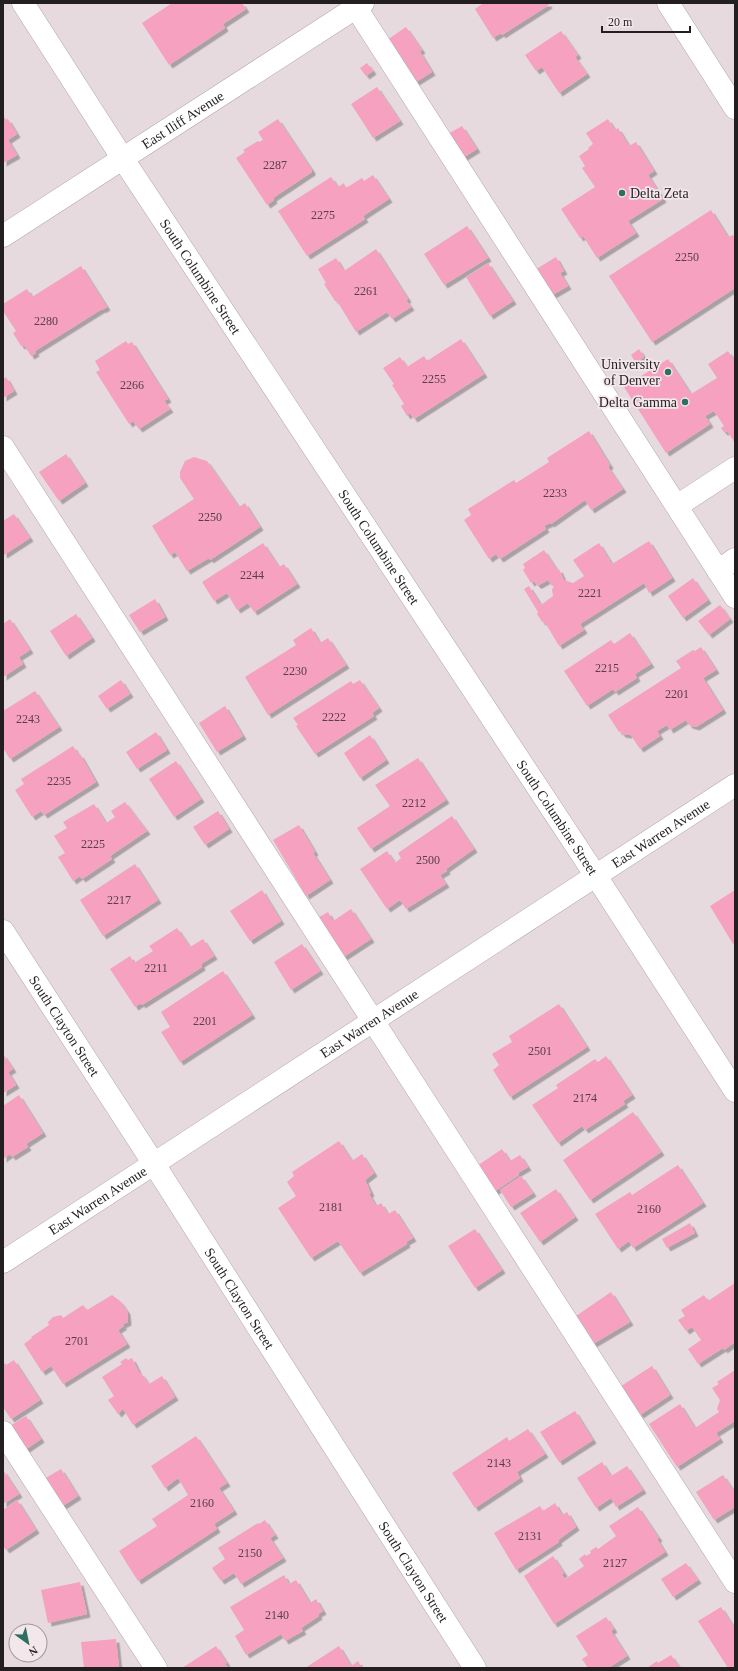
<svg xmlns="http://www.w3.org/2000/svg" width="738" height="1671" font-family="'Times New Roman',serif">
	<defs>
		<filter id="shadow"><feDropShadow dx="3.5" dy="3.5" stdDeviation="0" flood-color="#0004"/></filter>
	</defs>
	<rect width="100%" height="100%" fill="#e7dade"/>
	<g fill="#f6a1bf" filter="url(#shadow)">
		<polygon points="172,3 242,3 246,9 223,24 225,28 169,65 142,23"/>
		<polygon points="481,3 548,3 549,5 502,35 501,33 493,38 475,9 482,4"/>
		<polygon points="406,27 422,50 402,63 387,40"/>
		<polygon points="561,31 578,55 575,57 587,74 559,93 542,67 536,71 525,55"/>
		<polygon points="420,52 432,72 416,82 404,62"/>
		<polygon points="367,63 373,71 366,76 360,68"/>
		<polygon points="377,87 400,121 373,138 351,104"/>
		<polygon points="3,115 6,120 8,119 17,134 8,140 17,155 3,163"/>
		<polygon points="278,119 312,170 312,172 273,198 274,200 267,205 236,158 245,152 243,150 258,141 259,142 263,140 258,132"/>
		<polygon points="608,119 615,130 618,128 629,146 636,142 654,171 648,175 663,199 628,221 636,233 597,258 583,236 580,238 561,209 595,187 582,168 585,166 579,156 589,149 588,148 593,144 586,133"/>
		<polygon points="462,126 477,149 461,159 446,135"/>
		<polygon points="373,175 389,199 363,216 365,219 307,256 278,211 331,177 338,187 344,183 346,188 362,178 364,181"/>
		<polygon points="711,210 728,237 733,235 735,238 735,288 652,342 609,276"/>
		<polygon points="467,226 488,258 444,285 424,254"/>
		<polygon points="376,249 408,299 406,300 411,307 392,319 387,312 356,332 337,301 335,301 324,284 326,283 318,269 336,258 344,271"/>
		<polygon points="556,257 564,271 560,273 568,286 549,297 533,271"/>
		<polygon points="488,263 513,301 490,316 466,277"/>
		<polygon points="81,266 107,307 102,310 102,309 35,351 36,353 31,356 24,345 21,346 13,333 16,331 3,311 3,304 27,289 32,297"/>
		<polygon points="461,339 484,374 414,419 410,413 407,416 401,406 404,404 392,385 394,384 383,368 400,357 407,367 424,356 427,361"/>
		<polygon points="126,341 128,344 132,342 168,399 164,401 170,409 139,429 133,421 129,424 96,372 100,370 95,361"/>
		<polygon points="639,349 644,357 636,363 631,355"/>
		<polygon points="728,351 735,362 735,443 727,431 724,432 721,428 724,426 714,411 705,416 710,424 666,453 624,387 668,359 691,394 717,378 708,364"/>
		<polygon points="6,377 14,391 3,398 3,379"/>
		<polygon points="589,431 610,465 608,467 623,489 591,510 585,500 551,524 550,523 544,526 546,529 500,559 496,554 489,559 464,520 471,515 468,509 514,480 516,483 549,462 547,458"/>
		<polygon points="66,454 85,483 59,501 39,472"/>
		<polygon points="194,457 207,461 239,507 245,503 260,527 210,560 209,558 187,571 175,552 170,555 152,526 194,499 180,478 180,472 185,461"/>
		<polygon points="14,514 30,538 4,555 3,553 3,521"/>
		<polygon points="649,541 672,578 649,593 644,583 580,624 584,630 559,646 546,624 543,621 542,622 537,614 538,612 524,589 529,586 541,605 553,596 552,589 554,587 553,585 552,586 548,580 539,585 537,585 534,581 531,583 523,570 525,568 523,564 544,550 557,570 559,569 564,580 573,583 584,576 573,560 599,543 612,564"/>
		<polygon points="263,543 279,567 284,564 297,584 254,612 248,603 237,610 227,593 214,601 202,582"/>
		<polygon points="693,578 708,600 683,618 668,596"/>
		<polygon points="155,599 165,617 140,632 129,615"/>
		<polygon points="720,605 730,619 709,635 698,621"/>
		<polygon points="76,614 92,638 66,656 50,631"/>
		<polygon points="10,619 30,650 19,657 23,664 3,677 3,624"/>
		<polygon points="311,628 320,643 328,638 346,665 268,715 245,677 296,645 293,640"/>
		<polygon points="630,633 651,664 635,674 637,678 615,692 613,689 587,706 564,671 611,640 614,644"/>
		<polygon points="701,647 716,670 703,678 723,710 696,727 689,725 686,720 670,730 667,725 657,731 660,736 640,749 630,734 628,735 622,734 620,731 619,732 608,715 681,668 676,661 693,650 695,651"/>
		<polygon points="121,680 130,694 107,709 98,696"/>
		<polygon points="360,680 379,708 372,713 374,716 315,754 296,726 298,725 293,718 351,681 353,684"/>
		<polygon points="35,691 59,727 10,759 3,748 3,711"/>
		<polygon points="225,706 243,736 217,752 199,723"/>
		<polygon points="156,732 167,750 137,769 126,752"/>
		<polygon points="370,735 386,760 360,778 344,753"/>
		<polygon points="73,746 79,755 80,754 96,782 44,815 41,811 32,817 15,790 24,784 21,779"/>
		<polygon points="418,758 446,800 371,849 357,828 390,806 375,785"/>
		<polygon points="176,761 201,799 174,817 149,779"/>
		<polygon points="125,802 147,831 110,856 112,859 82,879 80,876 73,881 58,857 65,853 54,836 67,828 63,822 94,804 106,823 115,817 111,811"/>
		<polygon points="218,811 229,829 205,845 193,827"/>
		<polygon points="452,816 474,849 446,869 447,871 440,875 446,884 406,909 400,900 387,909 360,869 387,851 395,863 401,858 398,853"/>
		<polygon points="299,825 315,852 313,853 330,880 306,896 273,840"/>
		<polygon points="135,864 158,900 103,936 80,900"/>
		<polygon points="262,890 281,921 250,941 230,911"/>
		<polygon points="735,890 735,942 733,944 710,906"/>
		<polygon points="351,909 371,939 342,958 319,917 328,912 333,921"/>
		<polygon points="177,928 190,947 203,939 214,956 201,964 202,967 142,1005 141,1003 135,1007 110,969 130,956 134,963 153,951 149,946"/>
		<polygon points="302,944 320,971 291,990 274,962"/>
		<polygon points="223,971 252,1015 180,1062 161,1032 170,1027 161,1012"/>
		<polygon points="559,1004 587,1047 510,1097 493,1070 499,1065 492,1054 512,1042 509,1036"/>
		<polygon points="3,1054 13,1069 8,1072 16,1085 3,1093"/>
		<polygon points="606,1056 632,1095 623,1101 625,1104 585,1130 582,1126 558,1143 532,1105 558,1088 556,1085 595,1059 598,1062"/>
		<polygon points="19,1095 43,1133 26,1144 28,1147 12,1157 10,1154 3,1159 3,1106"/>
		<polygon points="633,1112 661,1152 590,1200 563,1160"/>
		<polygon points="339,1141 352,1161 362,1154 374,1173 365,1180 371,1193 369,1194 376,1206 381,1203 388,1214 395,1210 413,1238 406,1242 407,1244 360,1273 338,1241 311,1258 278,1208 296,1196 287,1182 294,1176 292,1172"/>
		<polygon points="502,1149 510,1161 520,1155 528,1167 518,1173 519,1175 494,1192 477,1166"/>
		<polygon points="678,1165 703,1203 633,1248 629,1241 618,1249 595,1214 630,1192 632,1195"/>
		<polygon points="521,1176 533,1193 511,1207 500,1190"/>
		<polygon points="556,1189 575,1217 540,1242 520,1213"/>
		<polygon points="690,1223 695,1233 667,1248 662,1239"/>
		<polygon points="475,1229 502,1270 475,1288 448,1246"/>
		<polygon points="735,1283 735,1342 724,1350 723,1348 698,1364 688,1349 701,1340 692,1327 686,1331 678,1320 685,1316 681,1310 704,1295 708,1301"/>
		<polygon points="611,1292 630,1322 593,1344 576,1316"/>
		<polygon points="112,1295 120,1301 127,1311 128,1322 122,1325 124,1326 118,1330 127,1344 63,1384 51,1366 42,1372 24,1344 32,1338 31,1337 49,1325 48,1322 53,1317 61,1315 63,1318 83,1305 87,1310"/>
		<polygon points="126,1358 128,1360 132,1358 140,1374 141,1373 149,1384 162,1376 175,1397 133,1425 123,1409 118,1414 108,1400 114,1396 102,1377 122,1364 120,1362"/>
		<polygon points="14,1360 40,1400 11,1419 3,1407 3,1365 5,1363 6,1365"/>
		<polygon points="652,1366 670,1395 640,1415 621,1386"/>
		<polygon points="735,1370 735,1421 716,1433 720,1439 677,1467 649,1424 680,1404 695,1428 719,1412 717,1409 720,1400 712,1388 719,1384 717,1382"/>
		<polygon points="575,1411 593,1440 559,1462 540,1432"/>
		<polygon points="26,1416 41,1439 25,1450 10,1426"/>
		<polygon points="528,1429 545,1454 517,1472 520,1478 475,1508 452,1473 507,1437 509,1441"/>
		<polygon points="196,1436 227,1483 219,1488 234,1511 214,1524 217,1529 138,1581 119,1551 157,1526 152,1519 188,1495 178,1478 165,1488 151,1466"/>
		<polygon points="602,1462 611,1476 627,1466 643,1490 616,1507 611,1498 596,1508 577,1478"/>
		<polygon points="61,1469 78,1496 61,1507 44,1479"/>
		<polygon points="3,1470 19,1494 3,1504"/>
		<polygon points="723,1475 735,1493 735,1507 714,1520 696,1492"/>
		<polygon points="17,1500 36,1530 6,1550 3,1546 3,1510"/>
		<polygon points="555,1503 562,1515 567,1512 576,1527 558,1540 559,1542 516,1570 494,1533 540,1506 543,1511"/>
		<polygon points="638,1507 659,1538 657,1539 665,1552 554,1624 524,1576 553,1556 564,1573 562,1575 565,1579 584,1566 579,1559 585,1554 586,1556 591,1553 590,1551 596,1547 598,1549 616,1536 609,1526"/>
		<polygon points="265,1520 275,1535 270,1538 283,1558 241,1584 234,1573 221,1581 212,1568 225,1559 218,1548 258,1523 259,1524"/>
		<polygon points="686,1563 698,1580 673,1597 661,1579"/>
		<polygon points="284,1575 289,1584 296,1580 310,1603 316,1599 323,1611 318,1614 319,1616 301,1628 303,1631 285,1641 281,1634 246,1655 235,1636 244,1630 230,1607"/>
		<polygon points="80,1582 87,1614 48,1623 41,1590"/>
		<polygon points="721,1607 735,1629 735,1665 731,1668 728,1668 698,1621"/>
		<polygon points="606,1617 614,1629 611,1631 627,1656 608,1668 588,1668 582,1659 588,1655 576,1636"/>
		<polygon points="116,1639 119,1668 84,1668 81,1642"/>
		<polygon points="216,1646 227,1663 225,1664 228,1668 182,1668"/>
		<polygon points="339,1646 351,1666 358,1661 362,1668 305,1668"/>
		<polygon points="671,1655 680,1668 647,1668 657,1661 658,1663"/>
	</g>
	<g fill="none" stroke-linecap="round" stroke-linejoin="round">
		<defs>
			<g id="minor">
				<path id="s1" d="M23,3L123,159L596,876L735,1091"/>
				<polyline points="353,3 735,597"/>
				<polyline points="668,3 735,108"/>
				<path id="s2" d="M3,236L363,3"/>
				<polyline points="3,447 735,1582"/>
				<polyline points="677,506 735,468"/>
				<polyline points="718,571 735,559"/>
				<path id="s3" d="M3,931L154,1164L475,1668"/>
				<path id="s4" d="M3,1262L735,785"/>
				<polyline points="3,1432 156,1668"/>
			</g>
		</defs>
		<use href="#minor" stroke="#b3a7ab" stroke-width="23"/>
		<use href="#minor" stroke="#fff" stroke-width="22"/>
	</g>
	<g fill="#2c7061" stroke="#f4e7eb" stroke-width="1.5">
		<circle cx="622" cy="193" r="4"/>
		<circle cx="668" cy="372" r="4"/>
		<circle cx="685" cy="402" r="4"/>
	</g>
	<g text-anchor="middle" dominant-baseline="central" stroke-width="3.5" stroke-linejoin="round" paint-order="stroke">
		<g font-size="12" fill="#584048">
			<text x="275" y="165">2287</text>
			<text x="323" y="215">2275</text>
			<text x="687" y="257">2250</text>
			<text x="366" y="291">2261</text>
			<text x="46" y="321">2280</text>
			<text x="434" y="379">2255</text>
			<text x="132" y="385">2266</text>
			<text x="555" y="493">2233</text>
			<text x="210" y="517">2250</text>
			<text x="252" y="575">2244</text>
			<text x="590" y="593">2221</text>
			<text x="607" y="668">2215</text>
			<text x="295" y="671">2230</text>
			<text x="677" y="694">2201</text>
			<text x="334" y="717">2222</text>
			<text x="28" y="719">2243</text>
			<text x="59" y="781">2235</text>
			<text x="414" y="803">2212</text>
			<text x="93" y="844">2225</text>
			<text x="428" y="860">2500</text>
			<text x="119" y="900">2217</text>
			<text x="156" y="968">2211</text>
			<text x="205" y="1021">2201</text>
			<text x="540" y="1051">2501</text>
			<text x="585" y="1098">2174</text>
			<text x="331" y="1207">2181</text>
			<text x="649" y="1209">2160</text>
			<text x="77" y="1341">2701</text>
			<text x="499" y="1463">2143</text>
			<text x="202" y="1503">2160</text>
			<text x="530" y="1536">2131</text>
			<text x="250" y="1553">2150</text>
			<text x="615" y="1563">2127</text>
			<text x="277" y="1615">2140</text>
		</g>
		<g font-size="14" fill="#231f20" stroke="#f4e7eb">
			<text stroke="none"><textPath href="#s2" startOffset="214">East Iliff Avenue</textPath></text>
			<text stroke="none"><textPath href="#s1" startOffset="326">South Columbine Street</textPath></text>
			<text stroke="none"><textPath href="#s1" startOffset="650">South Columbine Street</textPath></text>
			<text stroke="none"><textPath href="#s1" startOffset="974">South Columbine Street</textPath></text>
			<text stroke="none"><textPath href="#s4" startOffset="785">East Warren Avenue</textPath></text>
			<text stroke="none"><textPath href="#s4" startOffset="437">East Warren Avenue</textPath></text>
			<text stroke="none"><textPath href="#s3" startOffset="113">South Clayton Street</textPath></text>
			<text stroke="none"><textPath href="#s4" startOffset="113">East Warren Avenue</textPath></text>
			<text stroke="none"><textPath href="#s3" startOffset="437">South Clayton Street</textPath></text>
			<text stroke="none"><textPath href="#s3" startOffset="761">South Clayton Street</textPath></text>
		</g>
		<g font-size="14" fill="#231f20" stroke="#f4e7eb" text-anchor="end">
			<text x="630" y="193" text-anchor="start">Delta Zeta</text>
			<text x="660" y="364">University<tspan x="660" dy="16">of Denver</tspan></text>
			<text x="677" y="402">Delta Gamma</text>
		</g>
	</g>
	<rect width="738" height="1671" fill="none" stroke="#231f20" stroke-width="8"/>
	<g transform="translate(28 1643) rotate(147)"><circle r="19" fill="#f4e7eb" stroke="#a0979a"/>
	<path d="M0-3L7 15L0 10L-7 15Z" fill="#2c7061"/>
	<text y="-6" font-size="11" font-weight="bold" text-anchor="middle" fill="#231f20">N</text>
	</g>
	<path d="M602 26v6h88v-6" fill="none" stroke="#231f20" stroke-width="2"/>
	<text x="608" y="26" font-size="12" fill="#231f20" stroke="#f4e7eb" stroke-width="3" paint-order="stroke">20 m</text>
</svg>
